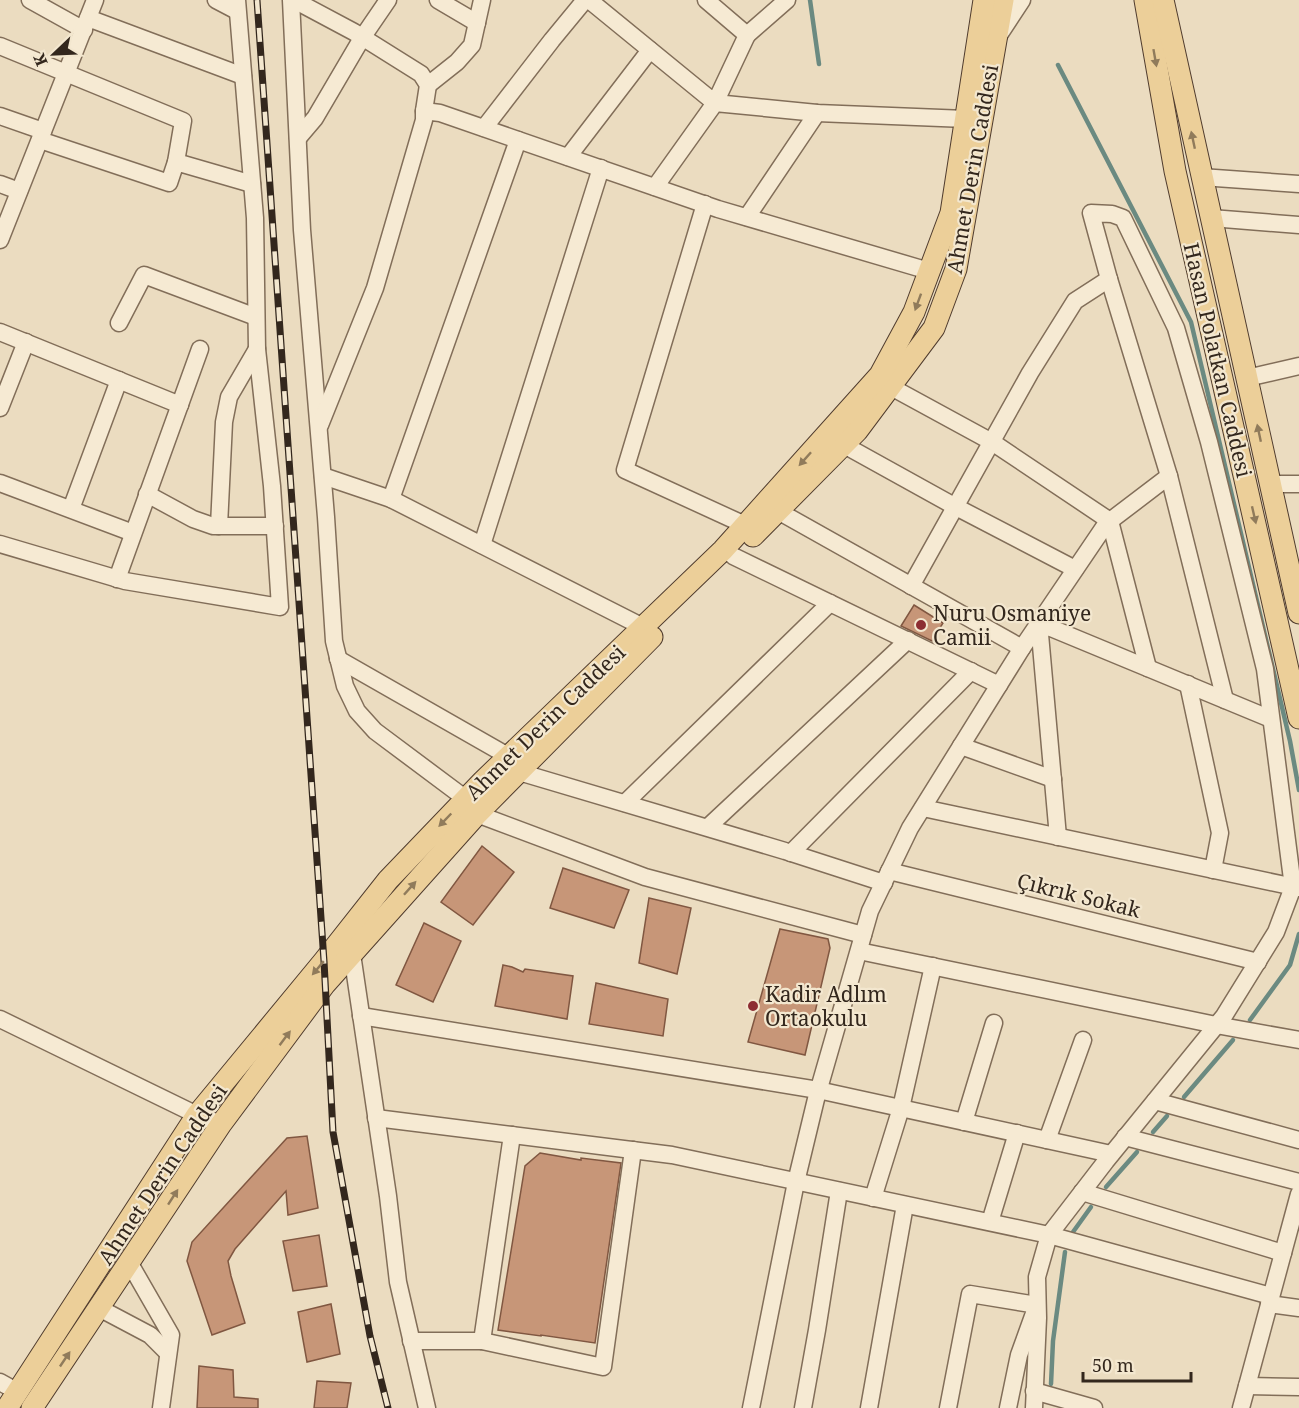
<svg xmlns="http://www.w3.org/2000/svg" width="1299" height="1408" font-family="'Noto Serif',serif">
	<rect width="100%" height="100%" fill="#ebdcc0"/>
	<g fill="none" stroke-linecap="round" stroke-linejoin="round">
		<g stroke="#6b8a81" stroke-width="4.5">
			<polyline points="810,0 819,64"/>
			<polyline points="1058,65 1191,322 1290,741 1299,790"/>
			<polyline points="1250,1020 1290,965 1299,934"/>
			<polyline points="1184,1097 1233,1040"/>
			<polyline points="1153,1132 1167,1116"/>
			<polyline points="1106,1187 1137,1152"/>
			<polyline points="1073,1232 1091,1207"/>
			<polyline points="1051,1384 1053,1341 1065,1252"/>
		</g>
	</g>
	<g fill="#c79678" stroke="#805741" stroke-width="1.5">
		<polygon points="914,605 943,623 932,641 901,626"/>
		<polygon points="482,846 514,872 473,925 441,902"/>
		<polygon points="563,868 629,890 614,928 550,908"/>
		<polygon points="649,898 691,908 677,974 639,963"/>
		<polygon points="424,923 461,941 433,1002 396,985"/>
		<polygon points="780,929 828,939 830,948 805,1055 748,1042"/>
		<polygon points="503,965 512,967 523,972 525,969 573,976 567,1019 495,1006"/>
		<polygon points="596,983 668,999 663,1036 589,1024"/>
		<polygon points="307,1136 318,1208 288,1215 286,1191 235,1249 228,1261 231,1276 245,1323 212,1335 187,1261 192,1242 287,1138"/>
		<polygon points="540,1153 581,1160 581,1158 621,1163 595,1343 541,1335 541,1336 498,1330 525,1166"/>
		<polygon points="319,1235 327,1286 293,1291 283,1241"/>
		<polygon points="331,1304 340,1354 307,1362 298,1312"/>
		<polygon points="199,1366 233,1370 234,1397 258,1399 258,1408 197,1408"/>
		<polygon points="317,1381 351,1383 347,1408 314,1408"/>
	</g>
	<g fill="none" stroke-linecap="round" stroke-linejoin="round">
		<defs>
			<g id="minor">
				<polyline points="30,0 84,30"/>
				<polyline points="216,0 237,11"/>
				<polyline points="291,0 302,230 326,517 334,641 345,686 357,711 375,731 466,799 477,814 645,877 863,935"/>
				<polyline points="294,0 354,32 421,74 428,85 424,111"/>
				<polyline points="438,0 477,23"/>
				<polyline points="589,0 715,103 747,35 706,0"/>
				<polyline points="88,18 243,76"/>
				<polyline points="747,35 787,0"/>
				<polyline points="999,35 1022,0"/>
				<polyline points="0,46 183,121 176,162"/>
				<polyline points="428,85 457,62 472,45 482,0"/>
				<polyline points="0,116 43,131"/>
				<polyline points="484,128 552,40 585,0"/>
				<polyline points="298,138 315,118 362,38 388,0"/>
				<polyline points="40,140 169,183 176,162 252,184"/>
				<polyline points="568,157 650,50"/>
				<polyline points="1201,177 1299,184"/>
				<polyline points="0,184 19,191"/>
				<polyline points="655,187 715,103 817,113 966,119"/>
				<polyline points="705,204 625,470 745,525"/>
				<polyline points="747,217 817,113"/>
				<polyline points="1211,218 1299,225"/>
				<polyline points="0,240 95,0"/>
				<polyline points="119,323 144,275 256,317"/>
				<polyline points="0,332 180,405"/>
				<polyline points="1247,378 1299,366"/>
				<polyline points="891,387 992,442 1110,521 1148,668"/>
				<polyline points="0,408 26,342"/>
				<polyline points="320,425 375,288 424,120 424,111 440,113 718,209 929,271"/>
				<polyline points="844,445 956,507 1075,569"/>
				<polyline points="323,476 391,499 643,627"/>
				<polyline points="0,483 133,533"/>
				<polyline points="1270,484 1299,484"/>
				<polyline points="147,494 193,519 213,526 275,526"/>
				<polyline points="391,499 518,140"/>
				<polyline points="71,509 119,380"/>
				<polyline points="778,511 1022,648"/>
				<polyline points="219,526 224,422 229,397 257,349"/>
				<polyline points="0,544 125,581 280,607 272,486 257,349 255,218 237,0"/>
				<polyline points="482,545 601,168"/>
				<polyline points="733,556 999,685"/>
				<polyline points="117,579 200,349"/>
				<polyline points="911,586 1030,373 1075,301 1109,279"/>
				<polyline points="338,659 508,756"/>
				<polyline points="1188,684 1220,833 1213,870"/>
				<polyline points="961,746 1053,779"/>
				<polyline points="519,772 785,851 884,883"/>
				<polyline points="625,803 830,603"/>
				<polyline points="923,808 1299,888"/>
				<polyline points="708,827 908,640"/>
				<polyline points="1058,837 1039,623 1271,719"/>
				<polyline points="791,853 971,671"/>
				<polyline points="889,871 1258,962"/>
				<polyline points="859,951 1216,1025 1299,1040"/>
				<polyline points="352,954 388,1196 398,1282 427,1408"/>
				<polyline points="361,1016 818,1090 1111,1154"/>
				<polyline points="0,1019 197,1115 221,1124"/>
				<polyline points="1155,1101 1299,1140"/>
				<polyline points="376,1118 672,1155 1049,1235 1271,1296"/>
				<polyline points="964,1122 994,1023"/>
				<polyline points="1125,1137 1299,1182"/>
				<polyline points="1047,1140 1083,1040"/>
				<polyline points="1082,1192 1283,1253"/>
				<polyline points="873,1198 901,1108 933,966"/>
				<polyline points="990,1222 1017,1133"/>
				<polyline points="129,1262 171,1335 161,1408"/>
				<polyline points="1269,1304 1299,1308"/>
				<polyline points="99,1308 150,1335 168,1353"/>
				<polyline points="411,1341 482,1341 603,1367 633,1150"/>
				<polyline points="482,1341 512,1135"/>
				<polyline points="0,1382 18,1392"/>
				<polyline points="1247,1386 1299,1387"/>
				<polyline points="1034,1391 1094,1408"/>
				<polyline points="751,1408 796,1182 816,1099 870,911 910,828 1022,648 1106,524 1169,476"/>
				<polyline points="803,1408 817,1330 839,1191"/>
				<polyline points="869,1408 905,1205"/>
				<polyline points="948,1408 970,1294 1037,1305 1019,1355 1008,1408"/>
				<polyline points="1034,1408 1038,1318 1037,1277 1049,1235 1106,1161 1224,1016 1276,932 1293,887 1265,669 1209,442 1176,328 1123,218 1112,214 1091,213 1109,279 1169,476 1225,700"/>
				<polyline points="1241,1408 1299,1194"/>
			</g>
			<g id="major">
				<polyline points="1145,0 1175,171 1299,718"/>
				<polyline points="1163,0 1299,613"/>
				<polyline points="753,536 857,431 934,328 956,269 1003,0"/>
				<polyline points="7,1408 197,1115 324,961 388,880 483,781 723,550 880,375 914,312 951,213 984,0"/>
				<polyline points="32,1408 221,1124 325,984 477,814 652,637"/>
			</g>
		</defs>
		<use href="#minor" stroke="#826e59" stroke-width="19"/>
		<use href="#major" stroke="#503c2e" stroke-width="23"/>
		<use href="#minor" stroke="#f6ead3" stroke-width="16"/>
		<use href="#major" stroke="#eccf99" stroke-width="21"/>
		<defs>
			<polyline id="rail" points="257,0 324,961 333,1132 370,1336 388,1408"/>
		</defs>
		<use href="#rail" stroke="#33271d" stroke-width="7"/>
		<use href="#rail" stroke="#f3e7cf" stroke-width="4.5" stroke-dasharray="14" stroke-linecap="butt"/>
	</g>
	<defs><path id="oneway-solid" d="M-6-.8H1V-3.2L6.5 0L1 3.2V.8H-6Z" transform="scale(1.5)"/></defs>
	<g fill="#907b5b">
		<use href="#oneway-solid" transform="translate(1155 58) rotate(80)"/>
		<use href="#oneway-solid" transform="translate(1193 140) rotate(-102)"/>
		<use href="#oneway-solid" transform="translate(918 302) rotate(110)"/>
		<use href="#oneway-solid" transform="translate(1259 433) rotate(-102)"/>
		<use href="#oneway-solid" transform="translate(805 459) rotate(132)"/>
		<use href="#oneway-solid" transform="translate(1254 515) rotate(77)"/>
		<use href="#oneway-solid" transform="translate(445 820) rotate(134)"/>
		<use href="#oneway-solid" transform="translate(410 888) rotate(-48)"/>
		<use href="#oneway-solid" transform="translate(318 968) rotate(130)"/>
		<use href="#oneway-solid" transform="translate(285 1038) rotate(-53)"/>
		<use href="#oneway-solid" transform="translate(173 1197) rotate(-57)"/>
		<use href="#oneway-solid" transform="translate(65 1359) rotate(-56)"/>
	</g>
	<g fill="#8d2d32" stroke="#f3e7cf" stroke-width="2">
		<circle cx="921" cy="625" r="6"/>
		<circle cx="753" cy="1006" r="6"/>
	</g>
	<g text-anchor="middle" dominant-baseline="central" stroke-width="4.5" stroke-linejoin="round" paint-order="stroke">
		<g font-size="21" fill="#33271d" stroke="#f3e7cf">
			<text transform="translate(972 169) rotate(-80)">Ahmet Derin Caddesi</text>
			<text transform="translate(1218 360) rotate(77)">Hasan Polatkan Caddesi</text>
			<text transform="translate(545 722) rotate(-44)">Ahmet Derin Caddesi</text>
			<text transform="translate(1079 895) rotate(14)">Çıkrık Sokak</text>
			<text transform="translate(162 1174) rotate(-56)">Ahmet Derin Caddesi</text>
		</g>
		<g font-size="21" fill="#33271d" stroke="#f3e7cf" text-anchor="start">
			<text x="933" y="613">Nuru Osmaniye<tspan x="933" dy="24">Camii</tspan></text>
			<text x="765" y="994">Kadir Adlım<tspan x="765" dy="24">Ortaokulu</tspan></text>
		</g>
	</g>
	<g transform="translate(54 54) rotate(247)" stroke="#f3e7cf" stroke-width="4.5" paint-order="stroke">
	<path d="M0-4.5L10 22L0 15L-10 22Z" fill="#33271d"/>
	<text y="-9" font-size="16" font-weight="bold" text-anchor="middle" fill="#33271d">K</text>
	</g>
	<path d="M1083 1372v9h108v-9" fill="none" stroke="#33271d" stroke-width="3"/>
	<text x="1092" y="1372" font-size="18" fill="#33271d" stroke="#f3e7cf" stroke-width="4.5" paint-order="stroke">50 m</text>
</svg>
